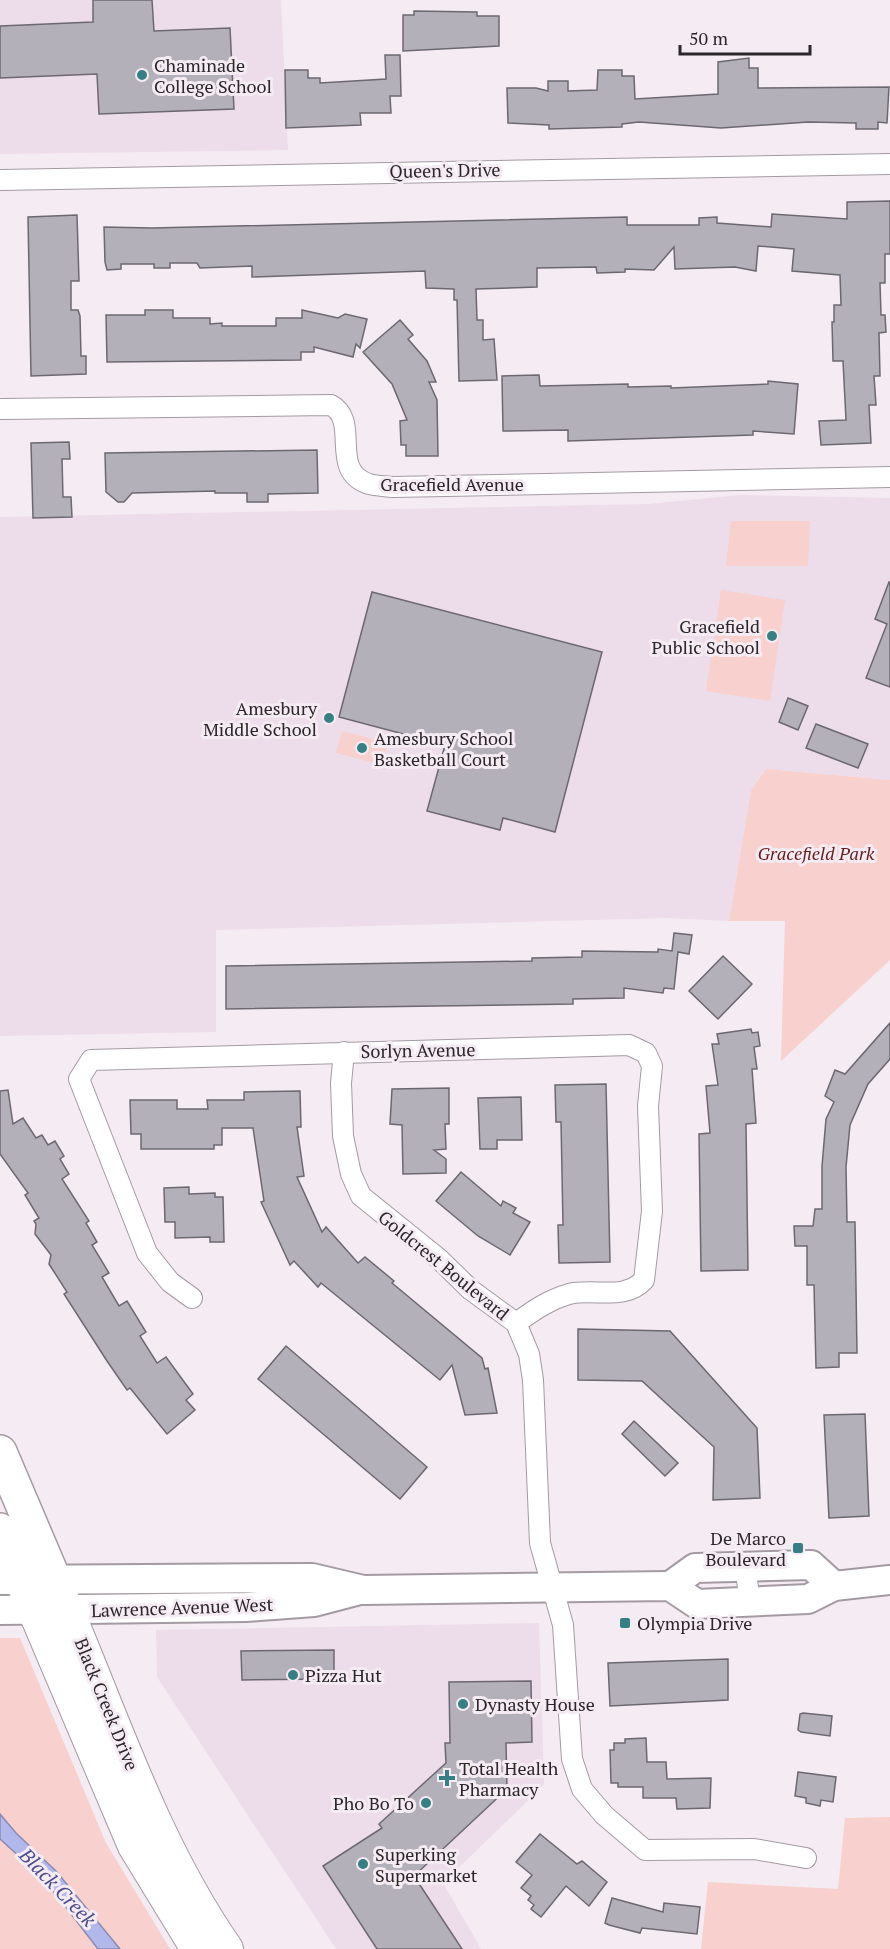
<svg xmlns="http://www.w3.org/2000/svg" width="890" height="1949" font-family="'PT Serif',serif">
	<rect width="100%" height="100%" fill="#f5ebf3"/>
	<g fill="#eddcea">
		<polygon points="0,0 281,0 288,150 0,154"/>
		<polygon points="740,495 890,498 890,780 766,769 751,790 729,921 667,918 216,930 216,1032 0,1036 0,517 648,504"/>
		<polygon points="539,1623 544,1785 443,1883 481,1949 336,1949 157,1677 156,1630"/>
	</g>
	<g fill="#f8d0cd">
		<polygon points="731,521 810,521 808,566 726,566"/>
		<polygon points="721,590 785,600 770,701 706,691"/>
		<polygon points="342,731 388,743 382,765 336,753"/>
		<polygon points="766,769 890,780 890,960 781,1061 785,921 729,921 751,790"/>
		<polygon points="0,1638 20,1638 106,1843 170,1949 0,1949"/>
		<polygon points="890,1817 890,1949 701,1949 708,1882 838,1889 845,1818"/>
	</g>
	<polygon fill="#b2b7ec" stroke="#898cb2" stroke-width="1.5" points="0,1814 16,1833 56,1871 120,1949 98,1949 44,1879 0,1839"/>
	<g fill="#b4b0ba" stroke="#6c6871" stroke-width="1.5">
		<polygon points="93,0 152,0 154,31 230,28 234,109 99,114 97,74 0,78 0,26 93,22"/>
		<polygon points="414,11 477,12 477,16 499,16 499,46 403,51 403,15 414,15"/>
		<polygon points="385,55 400,55 401,96 390,96 391,113 360,113 361,125 286,128 285,70 308,70 308,78 320,78 320,83 386,79"/>
		<polygon points="749,58 749,68 758,68 758,88 889,87 887,123 878,122 878,129 856,129 856,123 808,122 721,128 639,122 622,124 622,127 549,129 549,125 508,123 507,88 536,88 548,91 548,81 568,81 568,91 597,90 598,70 622,70 622,76 634,76 635,99 718,94 718,62"/>
		<polygon points="890,201 890,254 885,254 885,283 880,283 881,315 885,315 886,332 879,333 880,376 874,376 876,405 869,405 871,443 821,445 819,421 846,420 843,361 833,361 832,322 834,322 834,305 841,305 840,275 792,271 794,249 758,246 756,271 735,267 675,269 674,247 654,270 625,269 625,272 597,273 596,267 537,268 537,287 476,289 477,320 483,320 483,340 494,339 497,380 459,381 457,300 454,300 454,289 426,288 425,271 252,277 252,266 200,268 197,263 170,263 170,268 154,268 154,264 121,264 121,269 107,270 105,262 104,227 152,228 627,217 627,225 699,225 699,218 717,217 717,223 771,227 772,214 847,219 847,202"/>
		<polygon points="77,215 79,281 71,281 71,310 78,310 80,316 81,356 86,356 86,374 31,376 28,217"/>
		<polygon points="145,310 173,310 173,318 210,318 210,324 222,323 222,326 276,326 276,318 302,318 302,310 338,318 345,314 367,319 360,348 356,344 353,357 314,347 314,352 301,352 301,360 107,362 106,315 145,315"/>
		<polygon points="400,320 413,335 408,339 427,361 436,382 429,382 437,400 438,456 406,456 406,445 401,445 400,421 407,420 392,384 363,352"/>
		<polygon points="539,375 540,386 628,384 628,387 671,386 671,388 768,384 768,381 798,384 794,434 753,431 753,435 568,441 568,430 503,431 502,376"/>
		<polygon points="69,442 70,459 62,459 63,497 71,497 72,517 33,518 31,443"/>
		<polygon points="317,450 318,493 268,494 268,502 247,502 247,493 215,493 215,491 132,493 124,502 118,502 106,492 105,453"/>
		<polygon points="889,582 890,582 890,687 866,678 887,624 875,619"/>
		<polygon points="372,592 602,652 555,832 503,818 500,830 427,811 445,745 339,717"/>
		<polygon points="788,698 808,706 798,730 779,722"/>
		<polygon points="816,724 868,744 858,768 806,748"/>
		<polygon points="674,933 692,935 689,954 678,952 674,989 664,988 663,993 624,988 624,998 573,999 573,1004 226,1009 226,966 532,961 532,958 582,957 582,951 658,952 658,949 672,951"/>
		<polygon points="723,956 752,984 718,1019 689,991"/>
		<polygon points="890,1023 890,1059 868,1084 850,1125 846,1167 847,1222 855,1222 857,1353 839,1353 839,1367 816,1368 814,1285 807,1285 807,1246 795,1246 794,1226 813,1226 815,1209 822,1209 822,1166 826,1119 834,1102 825,1096 835,1070 845,1074"/>
		<polygon points="751,1029 752,1033 758,1032 760,1046 754,1047 757,1069 752,1069 756,1123 746,1124 748,1270 701,1271 699,1134 710,1133 706,1086 718,1085 712,1044 719,1044 717,1034"/>
		<polygon points="606,1084 610,1262 559,1263 558,1225 563,1225 561,1122 556,1122 555,1085"/>
		<polygon points="449,1088 449,1124 445,1124 446,1149 434,1150 446,1159 446,1173 403,1174 402,1125 390,1124 392,1089"/>
		<polygon points="8,1090 13,1124 23,1118 36,1138 42,1135 48,1145 55,1141 64,1156 60,1159 69,1174 62,1179 89,1221 86,1223 97,1242 92,1245 109,1273 102,1277 119,1306 127,1301 146,1332 140,1336 157,1363 166,1357 193,1394 186,1400 195,1410 167,1434 130,1388 127,1390 107,1361 64,1294 67,1292 49,1264 51,1255 35,1234 36,1224 34,1221 39,1218 25,1195 28,1193 0,1154 0,1091"/>
		<polygon points="300,1091 301,1127 297,1127 304,1176 297,1177 322,1232 326,1227 358,1263 365,1257 394,1281 392,1283 482,1358 485,1369 488,1368 497,1413 465,1415 452,1365 440,1380 321,1283 318,1287 294,1261 290,1265 261,1202 264,1201 253,1128 222,1128 222,1145 214,1145 214,1149 141,1149 141,1134 131,1134 130,1100 177,1100 177,1109 208,1109 207,1100 244,1100 244,1092"/>
		<polygon points="521,1097 522,1140 497,1140 497,1149 480,1149 478,1098"/>
		<polygon points="461,1172 501,1206 503,1201 516,1208 513,1213 530,1222 510,1255 478,1236 436,1201"/>
		<polygon points="189,1187 189,1194 215,1193 215,1197 223,1197 224,1242 210,1242 210,1237 175,1238 175,1222 165,1222 164,1188"/>
		<polygon points="578,1329 670,1331 757,1428 760,1498 713,1500 714,1447 642,1381 578,1380"/>
		<polygon points="286,1346 427,1467 400,1499 258,1379"/>
		<polygon points="865,1414 869,1516 829,1518 824,1415"/>
		<polygon points="634,1421 678,1463 665,1476 622,1434"/>
		<polygon points="334,1650 334,1679 242,1680 241,1651"/>
		<polygon points="728,1659 728,1700 610,1706 608,1663"/>
		<polygon points="531,1681 532,1742 506,1743 507,1789 414,1876 462,1949 377,1949 323,1866 382,1828 379,1824 446,1763 445,1743 450,1743 449,1682"/>
		<polygon points="803,1713 832,1716 830,1736 801,1732 798,1730 800,1714"/>
		<polygon points="646,1738 647,1762 666,1762 667,1779 711,1778 710,1808 677,1809 676,1798 643,1798 643,1787 618,1787 618,1783 611,1783 610,1750 614,1750 614,1743 625,1743 625,1739"/>
		<polygon points="798,1772 836,1777 833,1802 821,1800 820,1806 806,1803 806,1798 795,1796"/>
		<polygon points="540,1834 577,1864 582,1861 607,1882 589,1906 566,1886 541,1917 531,1909 534,1905 528,1900 531,1896 521,1888 532,1875 516,1862"/>
		<polygon points="612,1898 663,1912 664,1903 700,1907 697,1934 642,1928 640,1933 609,1925 605,1923"/>
	</g>
	<g fill="none" stroke-linecap="round" stroke-linejoin="round">
		<defs>
			<g id="street">
				<polyline points="0,180 890,164"/>
				<path d="M0,409L331,405C361,421 328,471 369,484C376,486 385,486 393,487L890,477"/>
				<polyline points="344,1052 341,1083 343,1136 351,1174 361,1196 438,1258 471,1290 516,1323 529,1354 533,1380 540,1543 563,1625 572,1759 582,1789 604,1815 645,1850 754,1849 806,1858"/>
				<path d="M192,1298L170,1282L147,1253L79,1079L91,1060L629,1045L646,1053L652,1066L648,1106L652,1211L644,1280C625,1301 594,1288 569,1294C548,1300 533,1311 516,1323"/>
				<polyline points="745,1566 750,1602"/>
			</g>
			<g id="secondary">
				<polyline points="0,1580 312,1578 363,1590 670,1586 697,1604 808,1599 834,1586 890,1580"/>
				<polyline points="670,1586 695,1568 811,1565 834,1586"/>
				<polyline points="0,1610 246,1607 314,1602 356,1591"/>
			</g>
			<g id="primary">
				<path d="M54,1579C109,1703 149,1837 227,1949"/>
				<polyline points="21,1580 134,1846 197,1949"/>
			</g>
			<g id="highway">
				<polyline points="0,1452 54,1579"/>
				<polyline points="0,1530 21,1580"/>
			</g>
		</defs>
		<use href="#street" stroke="#a49aa2" stroke-width="22"/>
		<use href="#secondary" stroke="#a49aa2" stroke-width="32"/>
		<use href="#primary" stroke="#a49aa2" stroke-width="34"/>
		<use href="#highway" stroke="#a49aa2" stroke-width="36"/>
		<use href="#street" stroke="#fff" stroke-width="20"/>
		<use href="#secondary" stroke="#fff" stroke-width="28"/>
		<use href="#primary" stroke="#fff" stroke-width="32"/>
		<use href="#highway" stroke="#fff" stroke-width="33"/>
	</g>
	<g fill="#367f85" stroke="#f5ebf3" stroke-width="2">
		<circle cx="142" cy="75" r="6"/>
		<circle cx="772" cy="636" r="6"/>
		<circle cx="329" cy="718" r="6"/>
		<circle cx="362" cy="748" r="6"/>
		<rect x="792" y="1542" width="12" height="12" rx="3"/>
		<rect x="619" y="1617" width="12" height="12" rx="3"/>
		<circle cx="293" cy="1675" r="6"/>
		<circle cx="463" cy="1704" r="6"/>
		<path d="M444 1769h6v6h6v6h-6v6h-6v-6h-6v-6h6z"/>
		<circle cx="426" cy="1803" r="6"/>
		<circle cx="363" cy="1864" r="6"/>
	</g>
	<g text-anchor="middle" dominant-baseline="central" stroke-width="6" stroke-linejoin="round" paint-order="stroke">
		<g font-size="18" fill="#2a2629" stroke="#f5ebf3" text-anchor="start">
			<text x="154" y="65">Chaminade<tspan x="154" dy="21">College School</tspan></text>
			<text x="760" y="626" text-anchor="end">Gracefield<tspan x="760" dy="21">Public School</tspan></text>
			<text x="317" y="708" text-anchor="end">Amesbury<tspan x="317" dy="21">Middle School</tspan></text>
			<text x="374" y="738">Amesbury School<tspan x="374" dy="21">Basketball Court</tspan></text>
			<text x="786" y="1538" text-anchor="end">De Marco<tspan x="786" dy="21">Boulevard</tspan></text>
			<text x="637" y="1623">Olympia Drive</text>
			<text x="305" y="1675">Pizza Hut</text>
			<text x="475" y="1704">Dynasty House</text>
			<text x="459" y="1768">Total Health<tspan x="459" dy="21">Pharmacy</tspan></text>
			<text x="414" y="1803" text-anchor="end">Pho Bo To</text>
			<text x="375" y="1854">Superking<tspan x="375" dy="21">Supermarket</tspan></text>
		</g>
		<g font-size="18" fill="#2a2629" stroke="#f5ebf3">
			<text transform="translate(445 170) rotate(-1)">Queen's Drive</text>
			<text x="452" y="484">Gracefield Avenue</text>
			<text transform="translate(418 1050) rotate(-1)">Sorlyn Avenue</text>
			<text transform="translate(444 1265) rotate(39)">Goldcrest Boulevard</text>
			<text transform="translate(182 1607) rotate(-2)">Lawrence Avenue West</text>
			<text transform="translate(107 1704) rotate(68)">Black Creek Drive</text>
		</g>
		<g font-size="18" font-style="italic" fill="#681e1f" stroke="#f5ebf3">
			<text x="816" y="853">Gracefield Park</text>
		</g>
		<g font-size="20" font-style="italic" fill="#4c4d8e" stroke="#f5ebf3">
			<text transform="translate(58 1887) rotate(46)">Black Creek</text>
		</g>
	</g>
	<path d="M680 45v9h130v-9" fill="none" stroke="#2a2629" stroke-width="3"/>
	<text x="689" y="45" font-size="18" fill="#2a2629" stroke="#f5ebf3" stroke-width="4.5" paint-order="stroke">50 m</text>
</svg>
